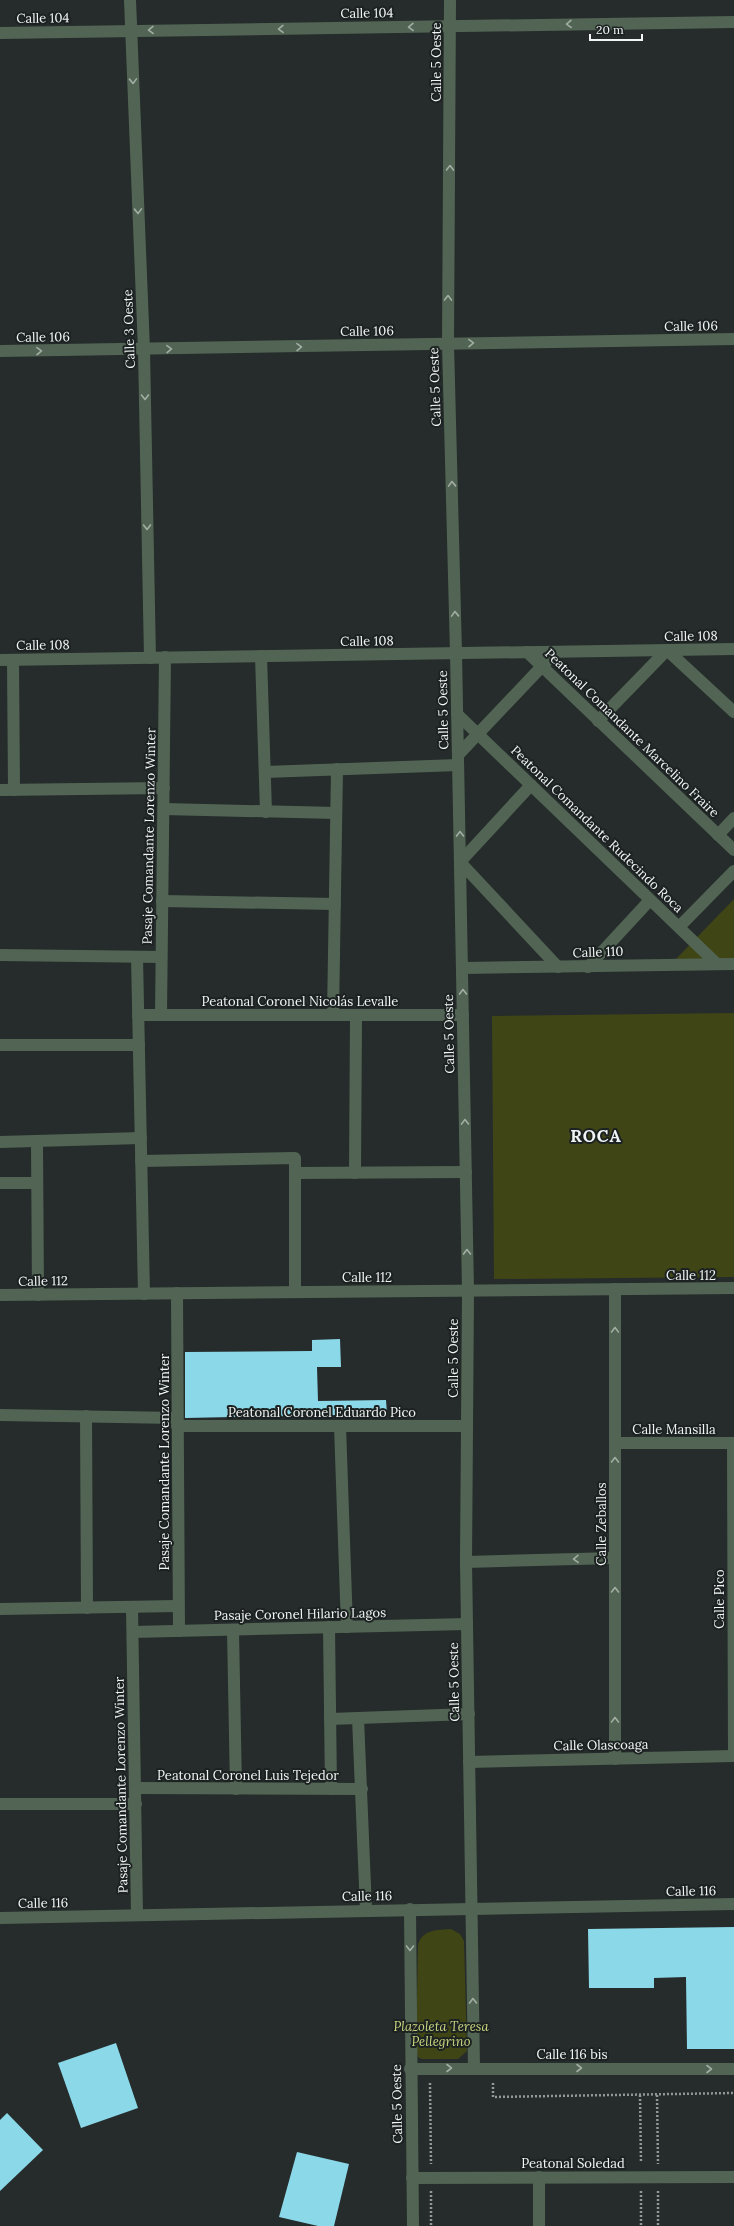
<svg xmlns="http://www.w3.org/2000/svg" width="734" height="2226" font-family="Lora,serif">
	<rect width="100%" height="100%" fill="#252c2b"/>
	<g fill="#404516">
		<polygon points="734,899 734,963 675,960"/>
		<polygon points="734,1013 734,1277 494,1279 492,1016"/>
		<path d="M451,1929L460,1934L464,1941L467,2051L458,2059H422L418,2057L416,2048L418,1945C422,1929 438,1930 451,1929Z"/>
	</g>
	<g fill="#8bd8e9">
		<polygon points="340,1339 341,1367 317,1367 318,1401 386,1400 387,1414 185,1418 185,1352 312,1351 312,1340"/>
		<polygon points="734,1927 734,2049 687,2049 686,1977 654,1978 654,1988 589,1988 588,1929"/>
		<polygon points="116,2043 138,2108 81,2128 58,2063"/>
		<polygon points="7,2113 43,2150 0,2191 0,2120"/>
		<polygon points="297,2152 349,2164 334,2226 318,2226 279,2217"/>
	</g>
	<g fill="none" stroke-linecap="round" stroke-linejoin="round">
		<g stroke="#939998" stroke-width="2.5" stroke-dasharray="2 2" stroke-linecap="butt">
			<polyline points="430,2083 431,2164"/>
			<polyline points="493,2083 493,2097 734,2093"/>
			<polyline points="640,2095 641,2162"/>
			<polyline points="657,2095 658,2164"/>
			<polyline points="431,2191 431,2226"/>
			<polyline points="641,2191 641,2226"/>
			<polyline points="658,2191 658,2226"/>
		</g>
		<g stroke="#526554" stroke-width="12">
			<polyline points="130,0 144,350 150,658"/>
			<polyline points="450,0 448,344 456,653 468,1291 466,1562 474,2068"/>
			<polyline points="0,33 734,22"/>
			<polyline points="0,351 734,339"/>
			<polyline points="527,652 734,850"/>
			<polyline points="261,656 266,812"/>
			<polyline points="0,660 734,649"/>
			<polyline points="13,660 14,790"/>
			<polyline points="457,714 717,964"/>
			<polyline points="598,721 667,650 734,712"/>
			<polyline points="458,755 547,661"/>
			<polyline points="265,772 458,765"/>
			<polyline points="531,785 460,862 558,967"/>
			<polyline points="0,790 164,788"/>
			<polyline points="164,809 336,813"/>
			<polyline points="718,835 734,818"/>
			<polyline points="162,901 335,904"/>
			<polyline points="679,927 734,871"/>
			<polyline points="0,955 161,957"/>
			<polyline points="137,957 144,1294"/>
			<polyline points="588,967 650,900"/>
			<polyline points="462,968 734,964"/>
			<polyline points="138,1015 463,1015"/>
			<polyline points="161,1015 165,657"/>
			<polyline points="333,1015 337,769"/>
			<polyline points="0,1045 139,1045"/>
			<polyline points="37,1141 38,1295"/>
			<polyline points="0,1142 141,1138"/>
			<polyline points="141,1161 295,1158 295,1292"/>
			<polyline points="295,1173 466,1172"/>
			<polyline points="355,1173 356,1016"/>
			<polyline points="0,1183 37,1183"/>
			<polyline points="177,1293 179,1631"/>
			<polyline points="0,1295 734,1288"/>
			<polyline points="0,1415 177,1418"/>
			<polyline points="86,1416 87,1608"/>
			<polyline points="177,1426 467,1426"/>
			<polyline points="340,1426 347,1627"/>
			<polyline points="615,1443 734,1443"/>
			<polyline points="733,1443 734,1756"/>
			<polyline points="466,1562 615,1558"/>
			<polyline points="132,1607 137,1915"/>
			<polyline points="0,1609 178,1606"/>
			<polyline points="329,1627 331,1789"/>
			<polyline points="233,1630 236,1789"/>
			<polyline points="133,1632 467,1624"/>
			<polyline points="358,1718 366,1910"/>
			<polyline points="330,1719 469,1714"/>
			<polyline points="615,1759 615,1289"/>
			<polyline points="469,1762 734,1756"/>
			<polyline points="135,1788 362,1789"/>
			<polyline points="0,1804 136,1804"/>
			<polyline points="410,1909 413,2226"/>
			<polyline points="0,1918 734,1904"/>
			<polyline points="410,2069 734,2069"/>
			<polyline points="539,2177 539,2226"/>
			<polyline points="412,2178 734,2177"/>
		</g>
	</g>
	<defs><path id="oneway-chevron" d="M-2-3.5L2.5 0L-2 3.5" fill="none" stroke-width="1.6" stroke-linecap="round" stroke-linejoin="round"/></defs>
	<g stroke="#a2aea4">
		<use href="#oneway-chevron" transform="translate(569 24) rotate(179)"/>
		<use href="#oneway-chevron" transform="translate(411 27) rotate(179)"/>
		<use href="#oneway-chevron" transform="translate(281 29) rotate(179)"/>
		<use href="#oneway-chevron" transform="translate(151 30) rotate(179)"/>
		<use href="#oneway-chevron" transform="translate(133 81) rotate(88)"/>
		<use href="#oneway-chevron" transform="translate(450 168) rotate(-89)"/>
		<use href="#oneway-chevron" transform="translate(138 211) rotate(88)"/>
		<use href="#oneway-chevron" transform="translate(448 298) rotate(-89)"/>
		<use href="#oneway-chevron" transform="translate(471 343) rotate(-1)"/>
		<use href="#oneway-chevron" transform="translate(299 347) rotate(-1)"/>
		<use href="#oneway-chevron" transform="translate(169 349) rotate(-1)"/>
		<use href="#oneway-chevron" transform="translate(39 351) rotate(-1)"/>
		<use href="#oneway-chevron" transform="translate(145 397) rotate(89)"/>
		<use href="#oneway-chevron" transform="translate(452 484) rotate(-92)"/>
		<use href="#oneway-chevron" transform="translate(147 527) rotate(89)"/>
		<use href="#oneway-chevron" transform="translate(455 614) rotate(-92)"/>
		<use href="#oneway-chevron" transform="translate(460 834) rotate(-91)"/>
		<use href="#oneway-chevron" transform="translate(463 992) rotate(-91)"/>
		<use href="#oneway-chevron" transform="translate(465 1122) rotate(-91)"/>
		<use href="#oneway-chevron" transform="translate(467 1252) rotate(-91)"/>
		<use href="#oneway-chevron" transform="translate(615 1330) rotate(-90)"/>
		<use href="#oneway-chevron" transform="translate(615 1460) rotate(-90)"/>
		<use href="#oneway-chevron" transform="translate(576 1559) rotate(179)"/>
		<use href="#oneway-chevron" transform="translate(615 1590) rotate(-90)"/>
		<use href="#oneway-chevron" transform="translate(615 1720) rotate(-90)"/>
		<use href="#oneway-chevron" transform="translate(410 1948) rotate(90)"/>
		<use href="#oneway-chevron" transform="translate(473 2001) rotate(-91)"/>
		<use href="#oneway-chevron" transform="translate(449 2068)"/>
		<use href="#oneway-chevron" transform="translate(579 2068)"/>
		<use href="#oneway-chevron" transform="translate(709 2069)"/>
	</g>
	<g text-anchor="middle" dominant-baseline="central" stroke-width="4" stroke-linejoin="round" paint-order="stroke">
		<g font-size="13" fill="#f1f6f5" stroke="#1c2221">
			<text transform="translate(367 13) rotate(-1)">Calle 104</text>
			<text transform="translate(43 18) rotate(-1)">Calle 104</text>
			<text transform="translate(436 62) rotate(-90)">Calle 5 Oeste</text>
			<text transform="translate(691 326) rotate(-1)">Calle 106</text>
			<text transform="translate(129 329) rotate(-92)">Calle 3 Oeste</text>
			<text transform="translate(367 331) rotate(-1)">Calle 106</text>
			<text transform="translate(43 337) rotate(-1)">Calle 106</text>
			<text transform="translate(435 387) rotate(-92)">Calle 5 Oeste</text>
			<text transform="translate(691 636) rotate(-1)">Calle 108</text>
			<text transform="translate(367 641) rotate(-1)">Calle 108</text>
			<text transform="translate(43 645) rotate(-1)">Calle 108</text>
			<text transform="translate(443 710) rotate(-91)">Calle 5 Oeste</text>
			<text transform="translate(632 733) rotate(44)">Peatonal Comandante Marcelino Fraire</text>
			<text transform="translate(597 829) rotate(44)">Peatonal Comandante Rudecindo Roca</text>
			<text transform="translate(149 836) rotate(-89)">Pasaje Comandante Lorenzo Winter</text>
			<text transform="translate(598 952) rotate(-2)">Calle 110</text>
			<text x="300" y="1001">Peatonal Coronel Nicolás Levalle</text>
			<text transform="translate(449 1034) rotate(-91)">Calle 5 Oeste</text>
			<text x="691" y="1275">Calle 112</text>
			<text x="367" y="1277">Calle 112</text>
			<text transform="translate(43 1281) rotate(-1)">Calle 112</text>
			<text transform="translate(453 1358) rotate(-90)">Calle 5 Oeste</text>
			<text x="322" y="1412">Peatonal Coronel Eduardo Pico</text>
			<text x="674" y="1429">Calle Mansilla</text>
			<text transform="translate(164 1462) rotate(-90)">Pasaje Comandante Lorenzo Winter</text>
			<text transform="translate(601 1524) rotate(-90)">Calle Zeballos</text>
			<text transform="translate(719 1599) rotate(-90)">Calle Pico</text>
			<text transform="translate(300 1614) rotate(-1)">Pasaje Coronel Hilario Lagos</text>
			<text transform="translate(454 1682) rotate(-91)">Calle 5 Oeste</text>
			<text transform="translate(601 1745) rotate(-1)">Calle Olascoaga</text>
			<text x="248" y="1775">Peatonal Coronel Luis Tejedor</text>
			<text transform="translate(121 1785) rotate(-91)">Pasaje Comandante Lorenzo Winter</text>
			<text transform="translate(691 1891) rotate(-1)">Calle 116</text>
			<text transform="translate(367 1896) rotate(-1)">Calle 116</text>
			<text transform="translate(43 1903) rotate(-1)">Calle 116</text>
			<text x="572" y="2054">Calle 116 bis</text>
			<text transform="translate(397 2104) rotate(-91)">Calle 5 Oeste</text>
			<text x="573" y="2163">Peatonal Soledad</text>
		</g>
		<g font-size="13" font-style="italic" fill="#cbd681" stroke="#1c2221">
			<text x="441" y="2026">Plazoleta Teresa<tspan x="441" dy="15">Pellegrino</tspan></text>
		</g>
		<g font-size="17" font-weight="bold" letter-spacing="1" fill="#f1f6f5" stroke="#1c2221">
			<text x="596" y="1136">ROCA</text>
		</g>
	</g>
	<path d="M590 34v6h52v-6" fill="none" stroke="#f1f6f5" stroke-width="2"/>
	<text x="596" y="34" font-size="12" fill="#f1f6f5" stroke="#1c2221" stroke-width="3" paint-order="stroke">20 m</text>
</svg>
